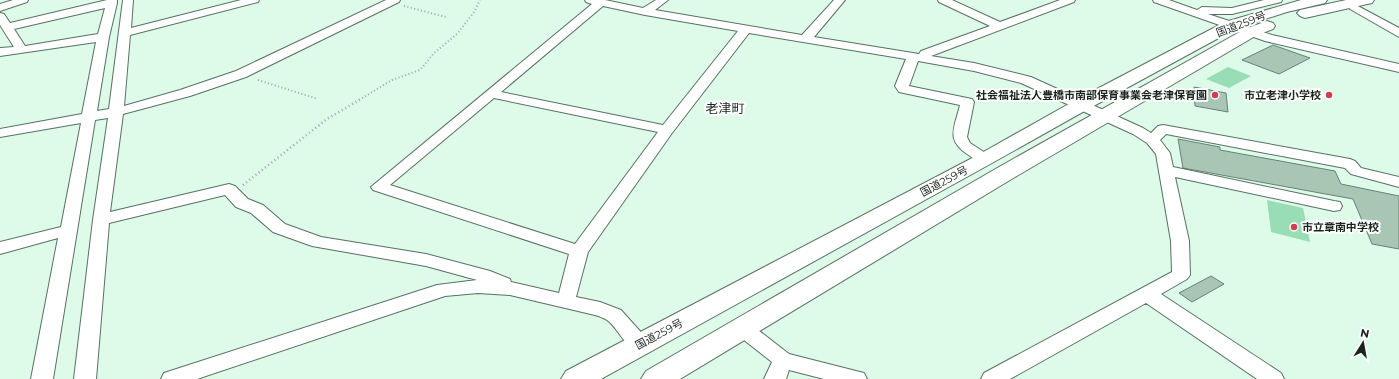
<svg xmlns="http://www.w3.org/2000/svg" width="1399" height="379" font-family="Montserrat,'Noto Sans JP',sans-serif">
	<rect width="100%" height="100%" fill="#defae9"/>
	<g fill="#99ddb6">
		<polygon points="1228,67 1251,76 1229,88 1206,79"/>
		<polygon points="1267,200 1303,208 1310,242 1271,232"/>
	</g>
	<g fill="#a9c5b4" stroke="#688273">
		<polygon points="1273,45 1310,58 1279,74 1242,60"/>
		<polygon points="1194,87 1226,93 1228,112 1195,106"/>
		<polygon points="1178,139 1220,147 1220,150 1335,171 1341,184 1399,196 1399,249 1372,244 1353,199 1183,168"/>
		<polygon points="1211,276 1224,284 1192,302 1179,293"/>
	</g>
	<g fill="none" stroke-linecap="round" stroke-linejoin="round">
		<defs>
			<g id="minor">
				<polygon points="13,0 28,0 27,2 0,11 0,4"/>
				<path d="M107,0H117V3L109,37L97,111L109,109L123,0H133L131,28L241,0H259L258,2L130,35L124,106L180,90L236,71L386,0H400L399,2L246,77L190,96L123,114L110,212L229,184L235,186L248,199L263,205L285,224L321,237L426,254L490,271L510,279L511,282L559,293L569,254L373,190L371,187L592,4L586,2L585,0H605L643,8L656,0H668L655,10L802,35L834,0H845L814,37L919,54L921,51L990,26L939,2L938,0H952L1000,22L1060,0H1075L1074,2L931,56L974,63L1031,77L1143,128L1151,133L1158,126L1163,125L1350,159L1355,161L1361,168L1399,177V187L1351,174L1345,168L1166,134L1160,140L1170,153L1173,167L1334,201L1340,202L1342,206L1340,210L1334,211L1175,177L1189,241L1190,275L1187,279L1161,294L1281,373L1284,379H1257L1146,303L1010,379H981L984,373L1172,272L1171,241L1156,154L1147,143L1133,134L1021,83L974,71L918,61L909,86L967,98L972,99L974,102L967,137L970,143L990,156L993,159L990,162C982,164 977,161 970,156C945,140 954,130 960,105L899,92L895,86L906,59L749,33L672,133L588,252L576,297L600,302L621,310L647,339L650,344L647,349C627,356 621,330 607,320C604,318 599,316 595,315L510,295L478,293L445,296L197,379H161L164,373L437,285L477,280L426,266L312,246L273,232L251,213L236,207L225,195L109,223L96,379H74L93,220L108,118L95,120L53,379H31L58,238L0,254V242L61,227L81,123L0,137V129L82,114L96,42L0,56V48L14,47L0,25V13L4,14L10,23ZM603,6L645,15L738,31L663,125L501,92ZM105,8L98,34L25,46L14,29ZM494,98L658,132L575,244L390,185Z"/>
				<polygon points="1153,0 1169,0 1197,10 1202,7 1232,8 1264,0 1282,0 1281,2 1232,14 1208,14 1272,35 1399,64 1399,72 1265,41 1154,2"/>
				<polygon points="1354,4 1399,28 1399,37 1350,9 1349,7 1350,5"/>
				<polygon points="742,321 749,323 789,354 856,371 864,373 867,379 824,379 789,370 786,379 764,379 772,362 735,333 732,328 735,323"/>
			</g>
			<g id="highway">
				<polygon points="1301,0 1327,0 1325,3 1287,12 1237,28 1088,109 992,163 601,379 561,379 566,371 978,155 1074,101 1225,22"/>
				<polygon points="1346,0 1374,0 1372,3 1305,18 1300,16 1297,13 1300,10"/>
				<polygon points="1267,21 1273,23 1275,26 1273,29 1257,35 1015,177 680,379 641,379 646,371 999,167 1245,29"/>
			</g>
		</defs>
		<use href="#minor" stroke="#587162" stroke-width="2"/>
		<use href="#highway" stroke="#587162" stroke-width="2"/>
		<g stroke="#96ac9e" stroke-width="2" stroke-dasharray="1 2.5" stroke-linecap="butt">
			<polyline points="404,6 446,17"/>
			<polyline points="258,80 318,99"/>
			<polyline points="359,100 392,80 420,70 434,53 457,34 474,12 480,0"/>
		</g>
		<polyline stroke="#96ac9e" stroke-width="2.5" stroke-dasharray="1 3" stroke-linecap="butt" points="243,185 327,119 361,99"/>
		<use href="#minor" fill="#fff" fill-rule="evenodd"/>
		<use href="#highway" fill="#fff" fill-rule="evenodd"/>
	</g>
	<g fill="#cf3f51" stroke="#fff" stroke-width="1.5">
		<circle cx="1215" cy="95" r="4"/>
		<circle cx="1329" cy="95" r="4"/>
		<circle cx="1294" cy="227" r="4"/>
	</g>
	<g text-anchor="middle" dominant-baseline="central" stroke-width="4" stroke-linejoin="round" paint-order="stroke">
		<g font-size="11" fill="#19241d" stroke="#fff">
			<text transform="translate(1241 24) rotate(-21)">国道259号</text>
			<text transform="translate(944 181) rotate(-28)">国道259号</text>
			<text transform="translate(659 334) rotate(-28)">国道259号</text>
		</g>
		<g font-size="11" font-weight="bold" fill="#19241d" stroke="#fff" text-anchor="end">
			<text x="1207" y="95">社会福祉法人豊橋市南部保育事業会老津保育園</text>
			<text x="1321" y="95">市立老津小学校</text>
			<text x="1302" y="227" text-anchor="start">市立章南中学校</text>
		</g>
		<g font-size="13" fill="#19241d" stroke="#fff">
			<text x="725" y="108">老津町</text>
		</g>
	</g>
	<g transform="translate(1363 343) rotate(11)" stroke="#ffffff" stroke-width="3" paint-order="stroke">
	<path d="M0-3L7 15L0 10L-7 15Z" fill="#19241d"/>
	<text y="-6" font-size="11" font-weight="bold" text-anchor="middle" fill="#19241d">N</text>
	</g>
</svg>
